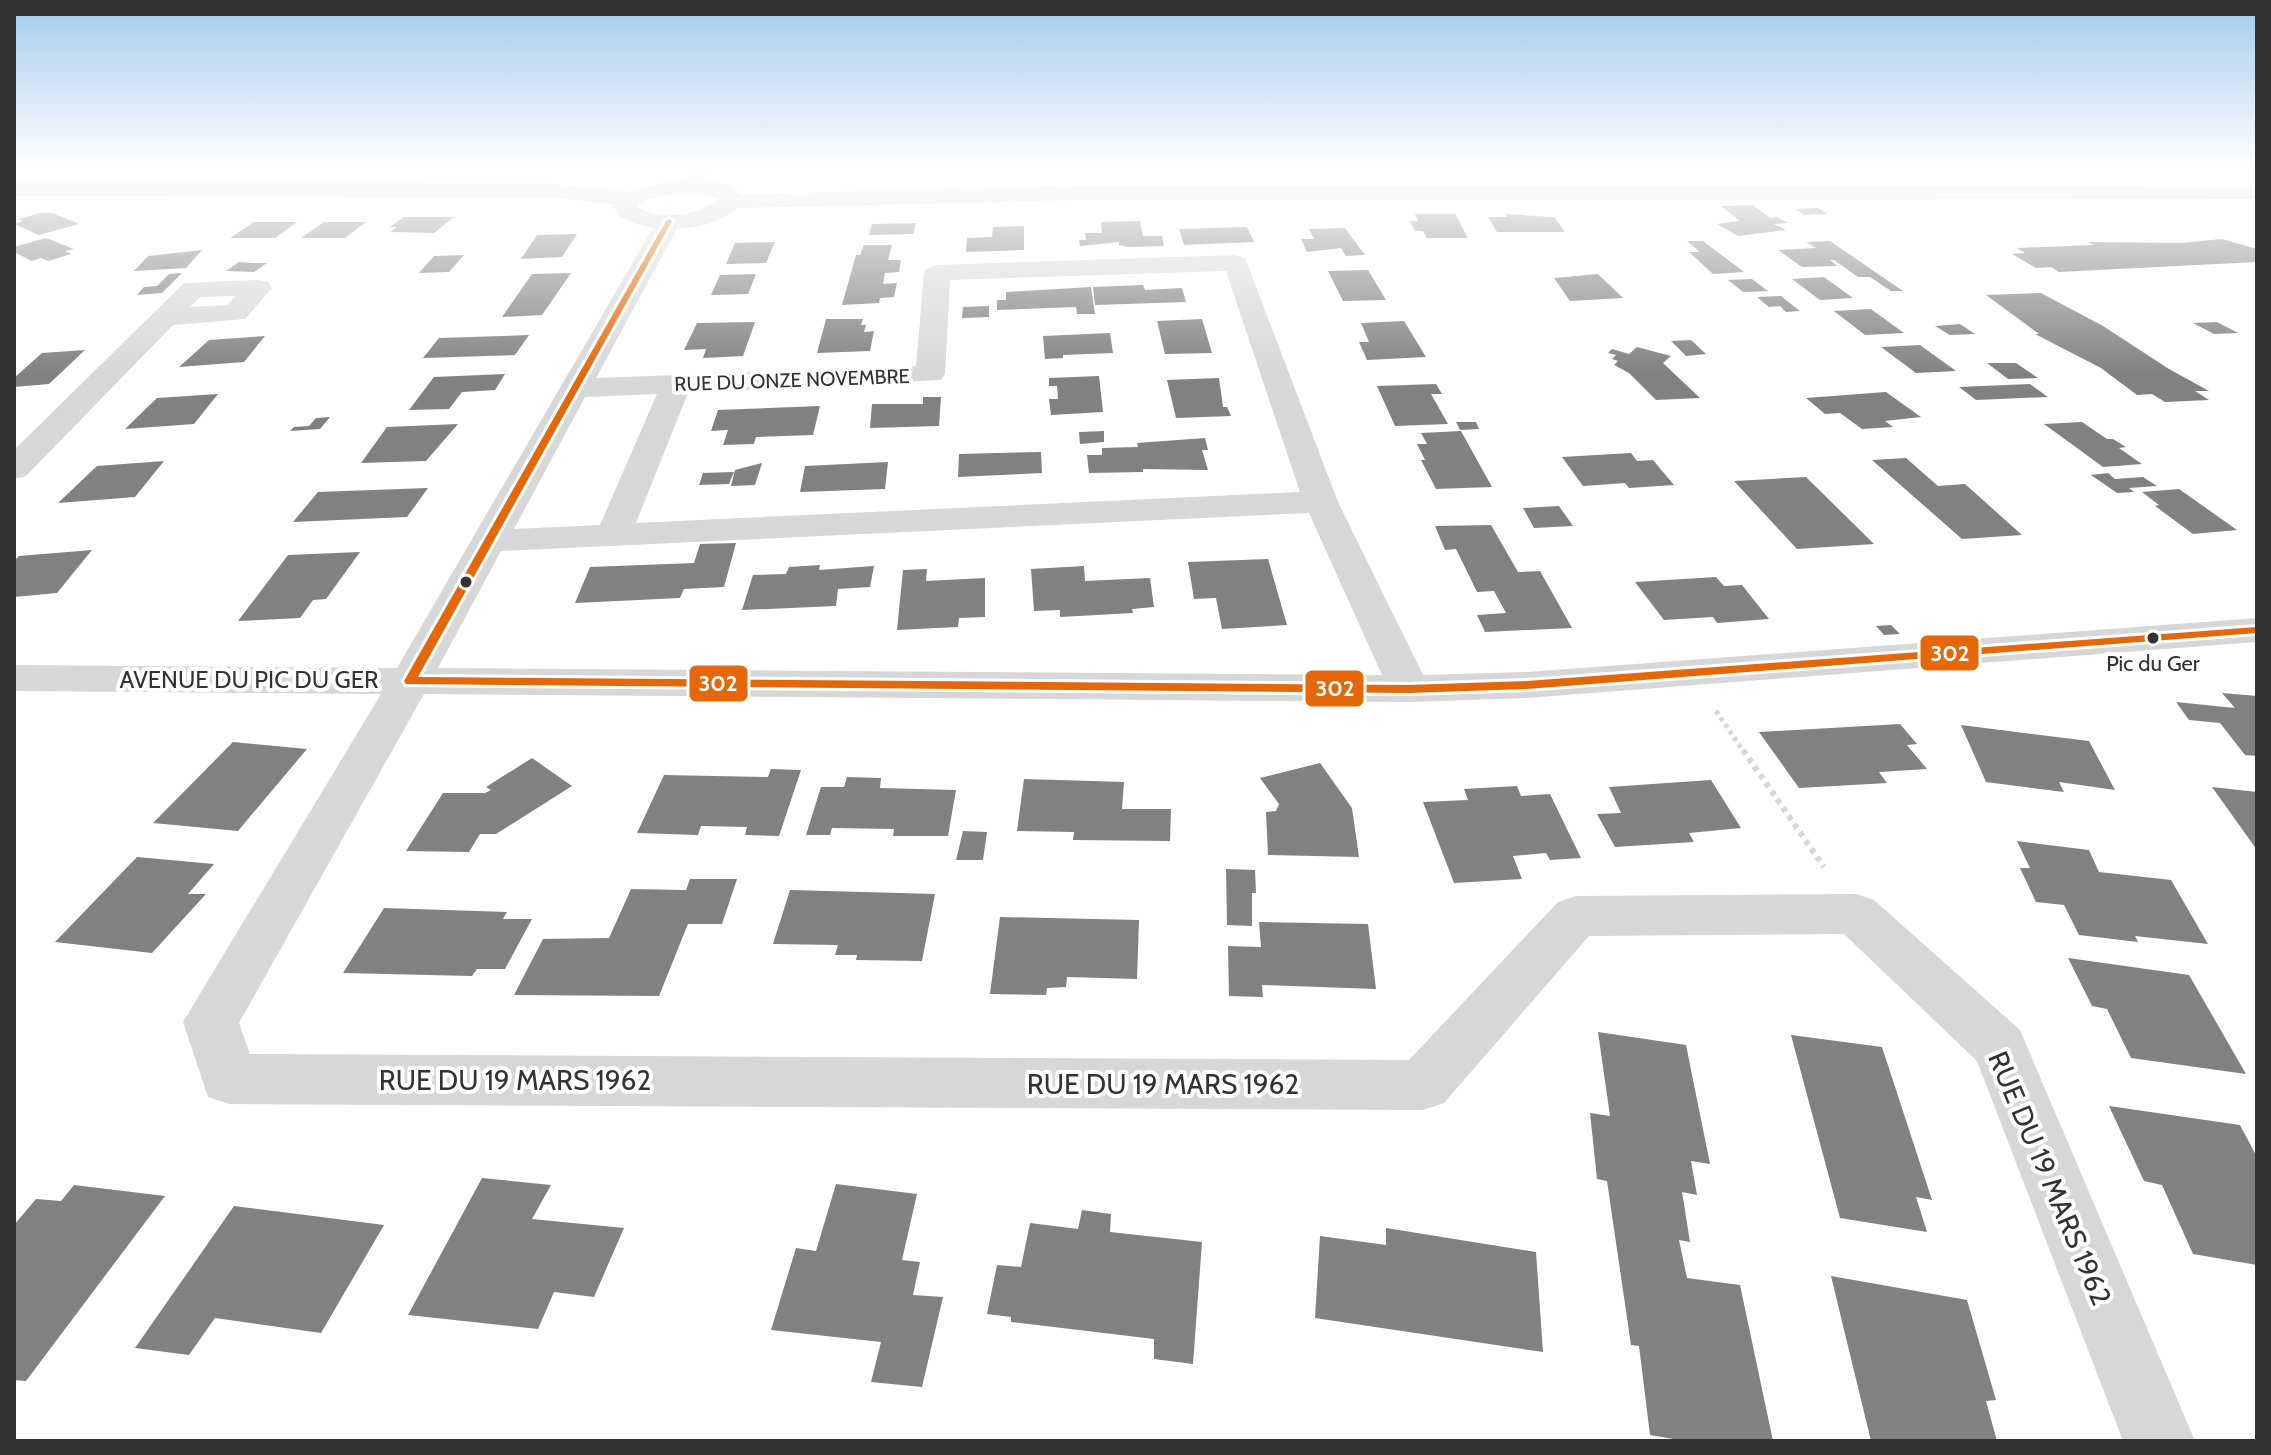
<svg xmlns="http://www.w3.org/2000/svg" width="2271" height="1455" font-family="Cabin,sans-serif">
	<rect width="100%" height="100%" fill="#fff"/>
	<g fill="#818181">
		<polygon points="1753,205 1770,218 1777,217 1788,223 1774,224 1786,230 1738,236 1717,224 1740,221 1721,206"/>
		<polygon points="1818,208 1827,214 1804,215 1795,209"/>
		<polygon points="41,213 53,213 79,224 39,235 14,224 23,221 18,219"/>
		<polygon points="1415,214 1455,214 1468,238 1427,238 1423,231 1415,231 1410,221 1418,221"/>
		<polygon points="1505,214 1554,217 1565,232 1497,232 1488,217 1507,217"/>
		<polygon points="404,217 454,217 434,233 390,232 397,227 390,227"/>
		<polygon points="1140,221 1143,236 1162,236 1164,246 1128,247 1119,245 1119,242 1080,246 1079,240 1086,240 1085,233 1102,233 1101,222"/>
		<polygon points="254,222 297,222 275,238 230,238"/>
		<polygon points="324,222 366,222 345,238 301,238"/>
		<polygon points="916,223 913,234 869,235 872,224"/>
		<polygon points="1024,226 1024,250 966,252 967,238 992,237 993,227"/>
		<polygon points="1247,227 1254,242 1184,245 1179,229"/>
		<polygon points="1345,228 1365,255 1346,256 1341,248 1307,252 1301,239 1314,239 1309,229"/>
		<polygon points="577,234 562,257 521,259 537,235"/>
		<polygon points="46,238 74,249 65,251 71,254 48,261 41,258 32,261 14,252 14,247"/>
		<polygon points="2222,239 2257,249 2257,262 2059,272 2051,267 2036,268 2012,254 2025,253 2017,248 2094,245 2088,242 2181,243"/>
		<polygon points="1687,241 1703,241 1744,272 1713,274 1689,252 1700,252"/>
		<polygon points="1830,241 1903,291 1891,291 1870,277 1858,277 1834,260 1830,260 1837,266 1802,267 1778,250 1816,248 1806,242"/>
		<polygon points="775,242 766,263 726,264 735,243"/>
		<polygon points="864,245 892,245 888,260 901,260 899,272 885,273 883,284 897,283 894,297 880,298 879,303 842,305 856,255 860,255"/>
		<polygon points="202,250 186,268 134,271 148,256"/>
		<polygon points="464,255 449,272 419,273 434,256"/>
		<polygon points="239,262 253,263 267,263 254,272 226,271"/>
		<polygon points="1368,270 1386,300 1343,301 1328,271"/>
		<polygon points="182,273 162,293 137,295 144,287 157,286 169,274"/>
		<polygon points="571,273 542,315 502,317 532,274"/>
		<polygon points="756,274 748,294 711,295 720,275"/>
		<polygon points="1598,274 1623,298 1570,301 1554,278"/>
		<polygon points="1824,277 1853,298 1820,300 1792,279"/>
		<polygon points="1752,279 1768,291 1743,292 1728,280"/>
		<polygon points="1143,285 1145,290 1182,288 1186,302 1095,305 1093,287"/>
		<polygon points="1091,287 1095,314 1077,314 1076,307 997,310 997,300 1006,300 1006,292"/>
		<polygon points="2041,293 2103,326 2169,369 2209,391 2195,391 2209,400 2165,402 2152,394 2137,395 2101,368 2035,334 2039,334 1986,295"/>
		<polygon points="1781,296 1800,311 1786,312 1780,306 1769,307 1757,297"/>
		<polygon points="989,306 989,317 962,318 963,307"/>
		<polygon points="1871,309 1904,333 1865,335 1834,311"/>
		<polygon points="826,319 863,319 861,325 866,325 864,332 874,331 870,351 817,353"/>
		<polygon points="1202,319 1212,353 1165,354 1157,321"/>
		<polygon points="1404,321 1426,357 1367,360 1359,342 1369,342 1361,323"/>
		<polygon points="755,322 743,356 703,358 706,349 684,350 697,323"/>
		<polygon points="2217,322 2238,333 2214,334 2193,323"/>
		<polygon points="1960,324 1975,334 1950,335 1935,326"/>
		<polygon points="1110,333 1113,353 1063,355 1063,358 1045,359 1043,336"/>
		<polygon points="529,335 515,355 423,358 439,338"/>
		<polygon points="265,336 244,362 179,367 209,340"/>
		<polygon points="1691,340 1706,354 1686,356 1671,341"/>
		<polygon points="1920,345 1956,371 1916,373 1881,347"/>
		<polygon points="1637,347 1671,356 1663,363 1700,398 1656,400 1629,373 1614,365 1618,361 1612,359 1616,355 1608,353 1612,349 1629,354"/>
		<polygon points="85,350 49,384 14,387 14,378 42,353"/>
		<polygon points="1987,363 2016,363 2038,378 2008,379"/>
		<polygon points="505,374 495,390 462,392 449,409 409,410 434,377"/>
		<polygon points="1099,376 1103,412 1051,415 1049,399 1058,399 1057,386 1049,386 1049,378"/>
		<polygon points="1219,378 1223,407 1227,407 1231,416 1176,418 1167,380"/>
		<polygon points="1436,384 1442,394 1431,394 1448,424 1395,426 1377,386"/>
		<polygon points="2030,384 2048,397 1976,400 1959,387"/>
		<polygon points="1886,392 1921,417 1885,421 1893,427 1862,429 1840,413 1825,414 1806,398"/>
		<polygon points="218,394 194,424 125,429 157,398"/>
		<polygon points="923,397 941,397 939,426 870,428 872,404 923,404"/>
		<polygon points="820,406 813,435 756,437 754,444 723,445 728,430 711,431 718,410"/>
		<polygon points="330,417 320,429 290,431 294,427 309,426 316,418"/>
		<polygon points="1456,422 1476,422 1479,429 1460,430"/>
		<polygon points="2082,422 2107,439 2113,439 2126,447 2119,448 2142,464 2103,467 2044,424"/>
		<polygon points="458,424 426,461 361,463 387,427"/>
		<polygon points="1104,431 1104,442 1080,444 1079,432"/>
		<polygon points="1461,431 1492,487 1436,489 1421,460 1425,460 1417,444 1427,444 1421,433"/>
		<polygon points="1205,438 1208,450 1202,450 1208,470 1143,469 1143,472 1089,473 1087,455 1102,455 1102,448 1138,447 1137,443"/>
		<polygon points="1041,452 1042,473 958,477 959,454"/>
		<polygon points="1631,453 1637,461 1653,460 1674,485 1629,488 1625,483 1583,486 1562,457"/>
		<polygon points="1906,458 1938,486 1965,484 2022,535 1962,539 1872,460"/>
		<polygon points="164,461 135,497 58,503 97,466"/>
		<polygon points="888,462 885,489 800,492 805,466"/>
		<polygon points="762,463 755,485 731,486 735,470"/>
		<polygon points="734,472 729,484 699,485 703,473"/>
		<polygon points="2108,473 2115,479 2143,477 2157,486 2129,488 2134,492 2117,493 2091,475"/>
		<polygon points="1806,477 1874,544 1797,549 1734,481"/>
		<polygon points="428,488 407,517 293,522 318,492"/>
		<polygon points="2179,489 2237,530 2193,534 2155,506 2159,505 2142,492"/>
		<polygon points="1559,506 1573,526 1534,528 1523,508"/>
		<polygon points="1491,525 1518,572 1540,571 1572,628 1485,632 1477,615 1506,613 1494,591 1477,592 1456,549 1445,550 1435,526"/>
		<polygon points="736,543 724,587 684,589 680,598 575,603 590,567 694,563 700,544"/>
		<polygon points="92,550 57,593 14,597 14,561 19,556"/>
		<polygon points="360,552 326,599 313,600 300,618 238,621 288,555"/>
		<polygon points="1268,559 1287,625 1222,629 1216,598 1194,599 1188,562"/>
		<polygon points="820,565 819,570 874,566 870,587 838,589 836,606 742,610 753,575 786,574 789,567"/>
		<polygon points="1084,566 1085,581 1150,578 1154,607 1132,609 1133,613 1060,617 1060,610 1034,611 1031,569"/>
		<polygon points="927,569 926,581 985,578 985,617 959,618 958,627 897,630 903,570"/>
		<polygon points="1716,577 1724,586 1742,585 1769,619 1717,623 1713,617 1664,620 1635,582"/>
		<polygon points="1891,625 1900,634 1884,635 1876,626"/>
		<polygon points="2222,693 2257,696 2257,756 2245,755 2220,723 2189,720 2176,702 2235,708"/>
		<polygon points="1900,724 1917,744 1907,745 1927,769 1879,772 1887,783 1799,788 1759,732"/>
		<polygon points="1961,725 2089,741 2115,790 2059,782 2064,792 1986,782"/>
		<polygon points="233,742 307,749 238,831 153,823"/>
		<polygon points="532,758 572,786 496,834 480,834 469,852 406,851 443,793 485,793 491,790 486,787"/>
		<polygon points="1320,763 1352,808 1359,857 1268,855 1266,812 1276,811 1279,804 1260,778"/>
		<polygon points="771,769 801,770 779,836 745,835 747,827 701,826 698,835 637,833 664,775 768,777"/>
		<polygon points="847,777 881,778 880,788 956,790 948,836 893,836 894,829 832,828 830,835 806,835 821,787 844,787"/>
		<polygon points="1024,779 1124,782 1122,809 1171,809 1170,841 1073,840 1074,832 1017,831"/>
		<polygon points="1711,780 1741,828 1689,833 1694,842 1615,847 1597,814 1621,813 1609,787"/>
		<polygon points="1517,786 1521,796 1550,794 1581,858 1550,860 1546,853 1513,856 1522,879 1454,883 1423,802 1468,800 1464,789"/>
		<polygon points="2212,787 2257,792 2257,850"/>
		<polygon points="963,831 987,832 983,860 956,860"/>
		<polygon points="2017,841 2089,850 2099,872 2171,880 2208,944 2135,936 2138,942 2079,935 2064,905 2036,902 2020,868 2030,868"/>
		<polygon points="137,857 214,864 188,894 206,894 152,953 55,942"/>
		<polygon points="1226,869 1255,870 1256,893 1252,893 1252,926 1227,925"/>
		<polygon points="690,879 737,879 722,924 688,924 659,996 514,995 543,939 609,938 631,889 686,890"/>
		<polygon points="790,890 935,894 922,961 856,960 857,955 835,955 838,945 773,944"/>
		<polygon points="384,908 507,912 503,919 532,919 505,969 477,969 472,976 343,973"/>
		<polygon points="1000,917 1139,920 1137,979 1067,977 1066,987 1047,988 1046,995 990,994"/>
		<polygon points="1259,922 1368,924 1376,989 1262,985 1263,997 1229,996 1228,946 1261,947"/>
		<polygon points="2068,958 2189,975 2246,1074 2131,1058 2107,1009 2092,1006"/>
		<polygon points="1598,1032 1686,1045 1710,1164 1691,1161 1697,1195 1682,1192 1690,1242 1679,1240 1687,1278 1740,1285 1773,1441 1685,1441 1650,1435 1639,1346 1631,1345 1607,1181 1597,1179 1590,1113 1610,1116"/>
		<polygon points="1791,1035 1882,1047 1932,1200 1916,1197 1927,1232 1840,1218"/>
		<polygon points="2109,1106 2240,1125 2257,1157 2257,1265 2193,1254 2162,1185 2144,1181"/>
		<polygon points="482,1178 551,1185 532,1219 624,1228 594,1297 554,1292 538,1329 408,1315"/>
		<polygon points="836,1184 917,1194 902,1260 920,1262 913,1295 943,1297 922,1387 871,1382 881,1342 771,1330 796,1248 816,1251"/>
		<polygon points="74,1185 165,1196 26,1381 14,1380 14,1225 36,1199 61,1201"/>
		<polygon points="234,1206 384,1225 321,1333 215,1318 189,1355 135,1348"/>
		<polygon points="1082,1210 1111,1214 1110,1232 1202,1242 1193,1364 1154,1359 1154,1339 1011,1322 1011,1317 987,1314 997,1265 1021,1267 1030,1223 1078,1229"/>
		<polygon points="1386,1228 1536,1252 1543,1352 1315,1318 1320,1236 1386,1245"/>
		<polygon points="1831,1276 1967,1300 1996,1400 1986,1401 1997,1441 1871,1441"/>
	</g>
	<g fill="none" stroke-linecap="round" stroke-linejoin="round">
		<polyline stroke="#d6d6d6" stroke-width="5" stroke-dasharray="4 4" stroke-linecap="butt" points="1716,711 1744,752"/>
		<polyline stroke="#d6d6d6" stroke-width="6" stroke-dasharray="5 5" stroke-linecap="butt" points="1743,750 1824,867"/>
		<g fill="#d7d7d7" fill-rule="evenodd">
			<polygon points="690,170 713,170 696,191 680,191 677,186"/>
			<path d="M669,214L677,216L681,221L596,378L916,366L924,273L928,268L937,265L1236,255L1245,258L1338,502L1423,675L1527,672L2257,618V642L1527,698L1409,702L424,694L239,1023L250,1054L1409,1060L1558,902L1576,896L1856,894L1874,900L2020,1030L2195,1441H2123L1977,1061L1844,934L1589,936L1444,1103L1423,1110L229,1104L208,1097L183,1022L381,694L14,691V665L397,668L657,221L661,216ZM1226,271L1300,492L636,523L688,393L941,380L945,374L950,280ZM657,394L600,525L514,529L585,397ZM1309,513L1382,675L438,668L501,551Z"/>
			<path d="M259,280L268,282L272,288L245,319L173,325L26,476L14,479V450L184,283ZM236,296L227,305L190,307L200,297Z"/>
		</g>
		<path fill="#d0d0d0" fill-rule="evenodd" d="M671,180C691,180 726,177 740,194L1077,186L2257,185V199L1077,200L737,208C708,234 649,235 617,215L614,204L550,197L14,196V182L550,183L629,192ZM671,194H704L719,199C699,216 659,221 637,207L649,199Z"/>
		<defs>
			<polygon id="bus-1" points="669,219 672,221 418,677 1409,685 1527,681 2257,627 2257,633 1527,689 1409,693 406,684 404,681 666,221"/>
		</defs>
		<use href="#bus-1" stroke="#fff" stroke-width="6"/>
		<use href="#bus-1" fill="#e46809" fill-rule="evenodd"/>
	</g>
	<linearGradient id="sky" x2="0" y2="1"><stop stop-color="#a3caec"/><stop offset="0.45" stop-color="#fff"/><stop offset="1" stop-color="#fff" stop-opacity="0"/></linearGradient>
	<rect width="2271" height="374" fill="url(#sky)"/>
	<g fill="#333" stroke="#fff" stroke-width="3">
		<circle cx="466" cy="582" r="7"/>
		<circle cx="2153" cy="638" r="7"/>
	</g>
	<g text-anchor="middle" dominant-baseline="central" stroke-width="8" stroke-linejoin="round" paint-order="stroke">
		<g font-size="20" fill="#333" stroke="#fff">
			<text transform="translate(792 380) rotate(-2)">RUE DU ONZE NOVEMBRE</text>
		</g>
		<g font-size="22" fill="#333" stroke="#fff">
			<text x="2153" y="663">Pic du Ger</text>
		</g>
		<g font-size="24" fill="#333" stroke="#fff">
			<text x="249" y="679">AVENUE DU PIC DU GER</text>
		</g>
		<g font-size="28" fill="#333" stroke="#fff">
			<text x="515" y="1080">RUE DU 19 MARS 1962</text>
			<text x="1163" y="1084">RUE DU 19 MARS 1962</text>
			<text transform="translate(2050 1178) rotate(67)">RUE DU 19 MARS 1962</text>
		</g>
	</g>
	<g stroke="#fff" stroke-width="3">
		<rect x="1919" y="634" width="61" height="38" rx="8" fill="#e46809"/>
		<rect x="688" y="664" width="61" height="39" rx="8" fill="#e46809"/>
		<rect x="1304" y="669" width="61" height="39" rx="8" fill="#e46809"/>
	</g>
	<g font-size="22" text-anchor="middle" font-weight="bold" fill="#fff">
		<text x="1950" y="661">302</text>
		<text x="718" y="691">302</text>
		<text x="1335" y="696">302</text>
	</g>
	<rect width="2271" height="1455" fill="none" stroke="#333333" stroke-width="32"/>
</svg>
